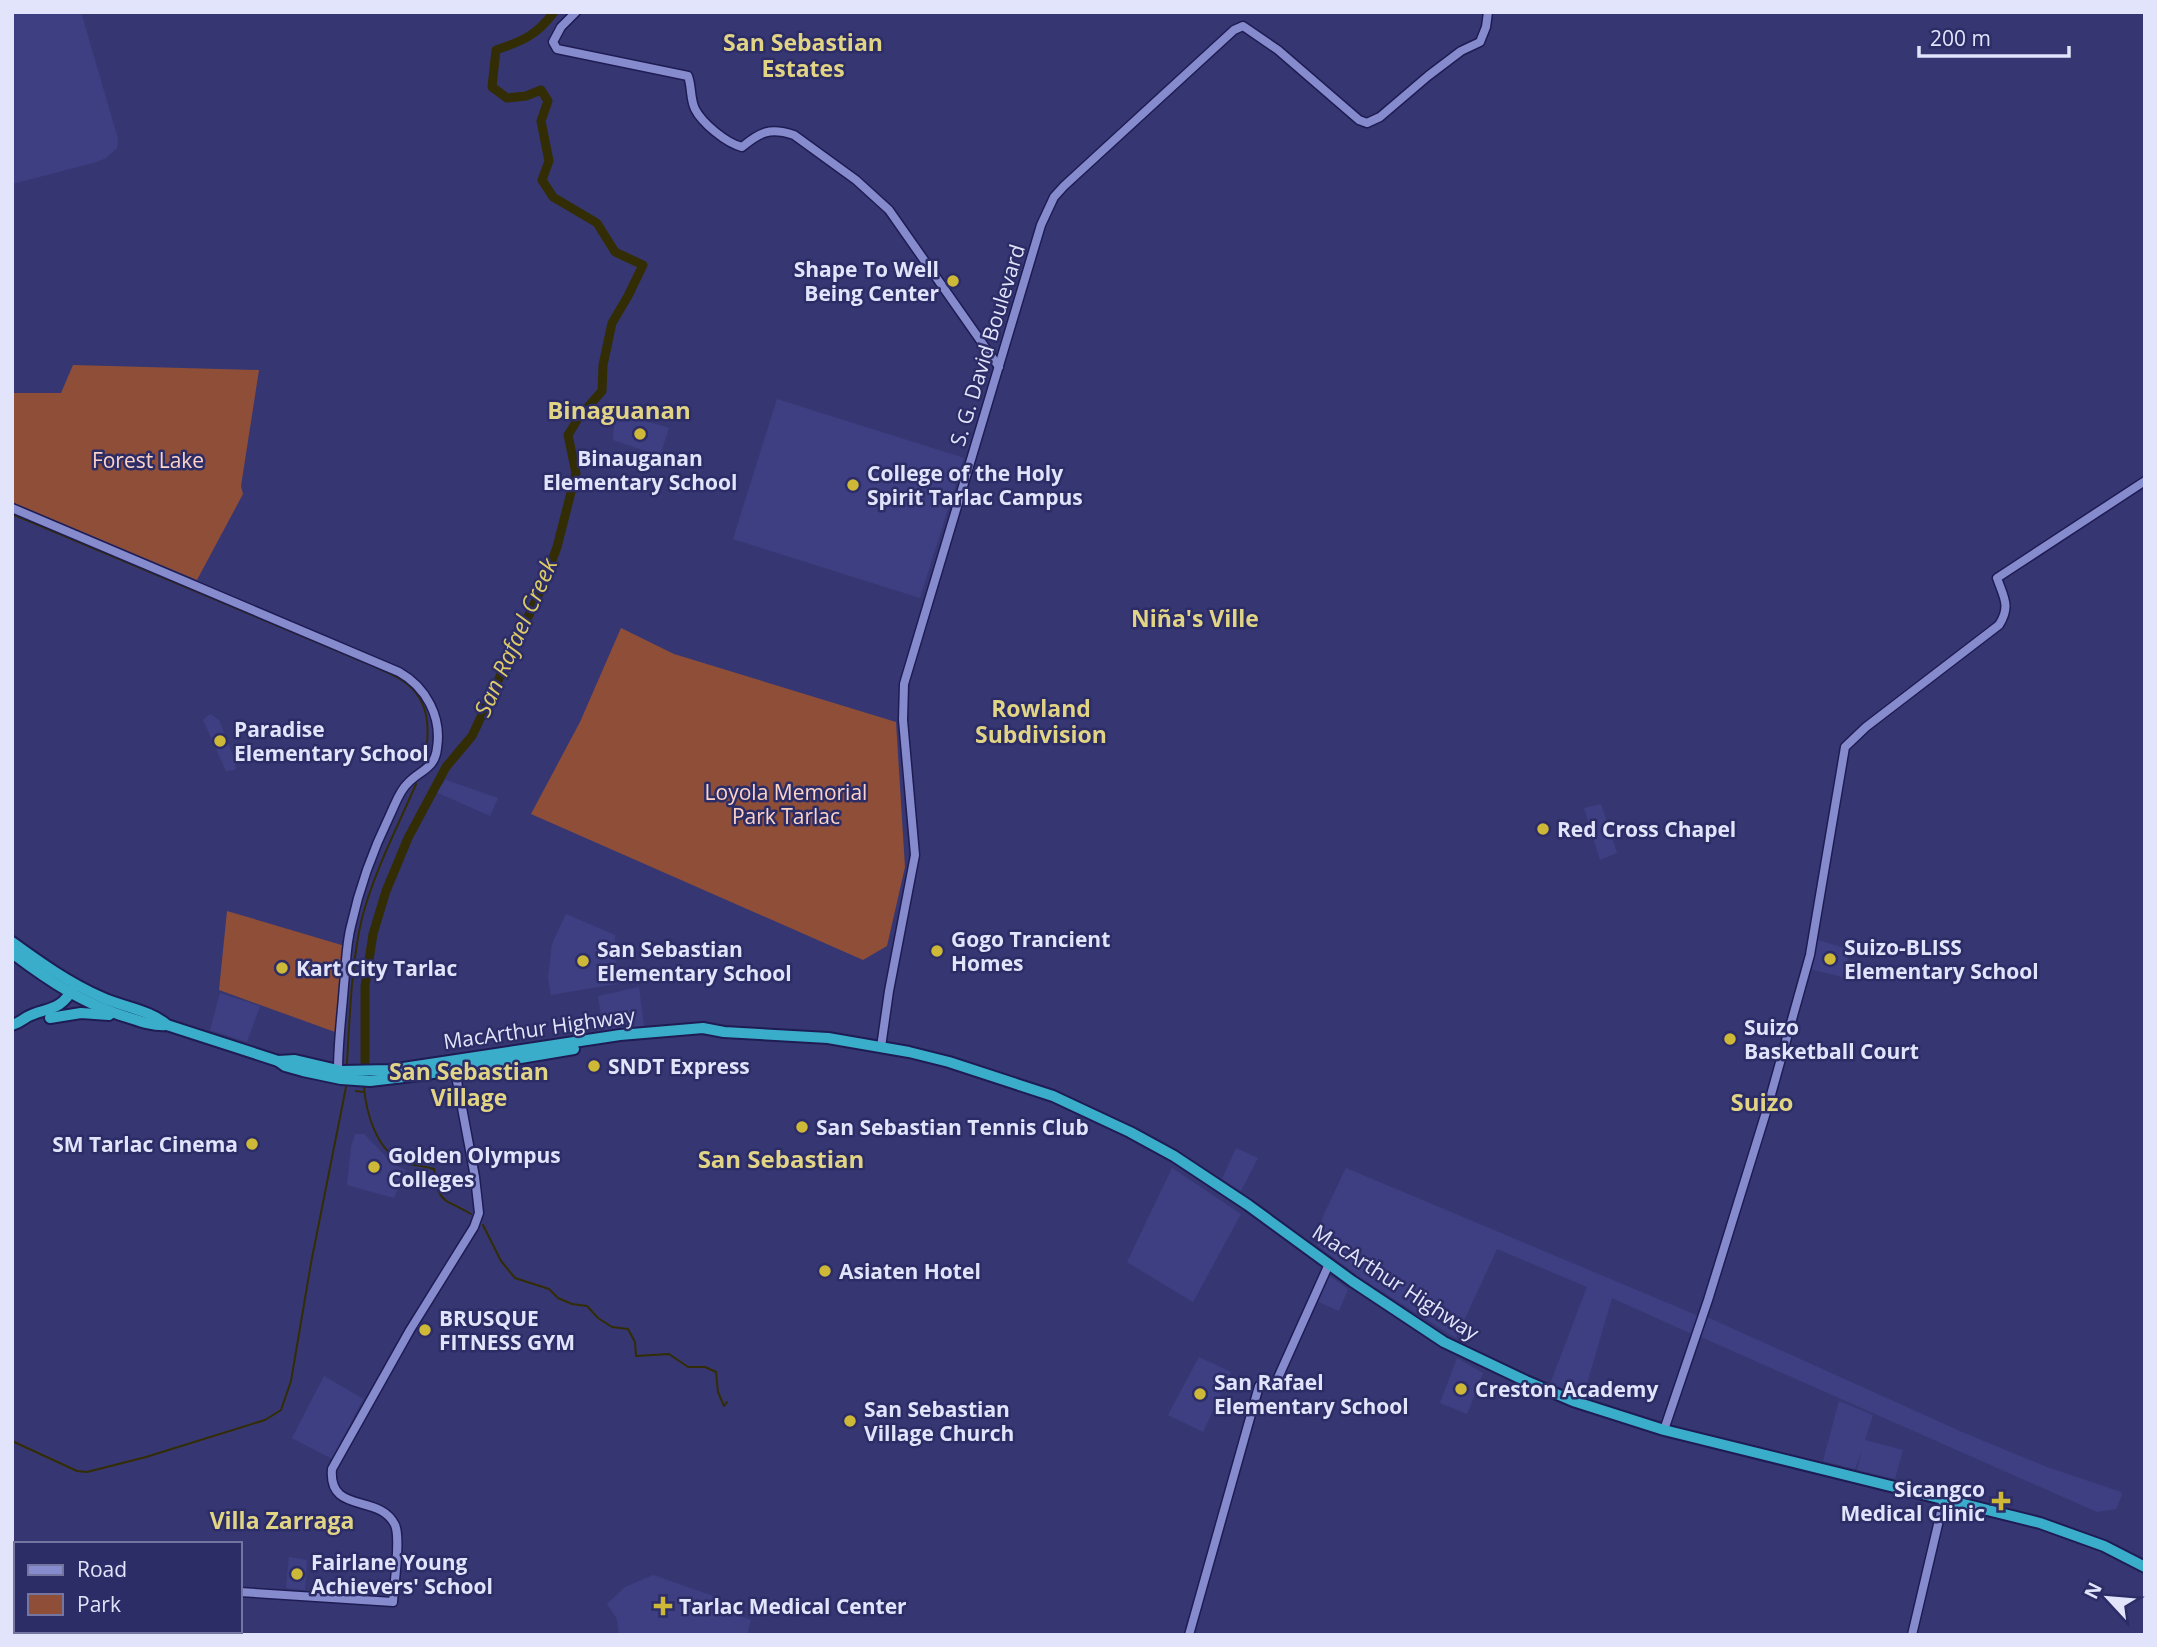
<svg xmlns="http://www.w3.org/2000/svg" width="2157" height="1647" font-family="'Open Sans',sans-serif">
	<rect width="100%" height="100%" fill="#363772"/>
	<g fill="#3e3f82">
		<polygon points="12,12 81,12 118,139 117,148 106,158 97,162 12,184"/>
		<polygon points="777,399 964,458 920,598 733,539"/>
		<polygon points="615,412 669,428 660,456 613,440"/>
		<polygon points="210,714 219,720 236,763 235,770 226,771 203,720"/>
		<polygon points="446,780 498,798 490,816 436,792"/>
		<polygon points="1601,804 1617,853 1600,860 1584,808"/>
		<polygon points="566,914 615,935 616,984 551,995 548,978 552,944"/>
		<polygon points="1818,940 1850,950 1842,977 1810,969"/>
		<polygon points="639,987 644,1027 604,1034 598,996"/>
		<polygon points="220,993 260,1006 247,1042 210,1030"/>
		<polygon points="355,1134 364,1134 393,1164 406,1170 394,1198 347,1185 351,1147"/>
		<polygon points="1236,1148 1258,1158 1241,1191 1222,1179"/>
		<polygon points="1172,1168 1241,1214 1193,1302 1127,1262"/>
		<polygon points="1346,1168 1701,1317 1694,1335 1612,1298 1583,1397 1575,1390 1569,1391 1550,1384 1587,1287 1497,1249 1456,1338 1359,1277 1317,1245 1316,1239 1324,1214"/>
		<polygon points="1328,1275 1348,1289 1339,1311 1317,1301"/>
		<polygon points="1707,1317 1962,1432 2047,1467 2121,1492 2122,1495 2116,1509 2097,1512 1701,1337"/>
		<polygon points="1199,1357 1231,1372 1203,1432 1168,1415"/>
		<polygon points="1457,1358 1483,1373 1467,1414 1440,1403"/>
		<polygon points="324,1376 363,1399 332,1459 292,1438"/>
		<polygon points="1839,1401 1873,1415 1865,1440 1903,1450 1895,1479 1857,1470 1862,1450 1855,1469 1823,1461"/>
		<polygon points="289,1557 307,1560 305,1590 286,1588"/>
		<polygon points="653,1575 716,1597 719,1609 751,1620 747,1635 619,1635 617,1619 607,1604 625,1587"/>
	</g>
	<g fill="#8e4e38">
		<polygon points="73,365 259,370 241,486 243,494 197,580 12,502 12,393 61,393"/>
		<polygon points="621,628 674,654 896,722 905,867 887,946 863,960 531,814 580,722"/>
		<polygon points="227,911 345,946 335,1032 219,990"/>
	</g>
	<g fill="none" stroke-linecap="round" stroke-linejoin="round">
		<g stroke="#332d05" stroke-width="2">
			<path d="M12,514L378,668C386,672 396,676 403,681C433,701 430,736 423,767"/>
			<path d="M347,1063C350,1015 351,965 362,918C374,872 397,828 416,784"/>
			<path d="M364,1087C366,1112 376,1149 401,1161C411,1166 423,1165 434,1169C439,1205 442,1197 471,1214"/>
			<polyline points="356,1091 363,1092"/>
			<polyline points="483,1225 501,1261 515,1278 549,1289 558,1298 572,1304 587,1306 598,1318 612,1327 628,1329 635,1342 636,1356 669,1354 688,1367 705,1367 716,1372 718,1392 724,1406 727,1402"/>
			<polyline points="12,1441 77,1471 87,1472 146,1457 265,1420 281,1410 291,1381 311,1263 346,1087"/>
		</g>
		<path stroke="#332d05" stroke-width="9" d="M365,1065V986L373,934L386,891L408,838L446,767L472,736L543,585L557,547L576,473L568,435L579,417L602,391L603,365L612,323L628,296L643,265L615,252L597,223L553,197L542,180L549,161L541,121L548,101L541,90L526,96L507,98L492,87L496,50C523,41 537,35 554,12"/>
		<defs>
			<g id="minor">
				<path d="M576,12L561,27L553,42L557,49L688,76C692,87 690,99 695,109C702,123 726,143 742,147C760,132 770,127 794,135L856,180L889,210L999,367"/>
				<path d="M12,508L399,672C426,687 442,717 437,748C435,769 420,770 408,783C399,791 395,805 390,815C373,850 359,889 351,926C346,945 346,966 344,985C342,1013 338,1042 338,1070"/>
				<polyline points="881,1047 889,991 915,855 903,720 904,684 1041,225 1054,197 1064,186 1234,30 1243,26 1278,50 1359,120 1367,123 1380,117 1428,76 1461,51 1480,42 1486,27 1488,12"/>
				<path d="M1664,1430L1708,1300L1767,1109L1810,955L1845,747L1866,727L1999,625C2011,606 2004,598 1997,578L2145,481"/>
				<path d="M240,1592L393,1602C394,1585 401,1538 395,1525C380,1493 328,1515 332,1469L410,1330L474,1227L479,1213L475,1177L454,1065"/>
				<polyline points="184,1635 188,1631"/>
				<polyline points="1189,1635 1259,1386 1274,1383 1277,1380 1329,1264"/>
				<polyline points="1912,1635 1944,1499"/>
			</g>
			<g id="highway">
				<path d="M12,942C41,963 69,983 101,997C122,1007 151,1010 167,1025L278,1061L285,1066L303,1071L341,1079L370,1081L421,1075L574,1049"/>
				<path d="M12,953C49,981 85,1005 130,1018C142,1022 154,1026 167,1025"/>
				<polyline points="50,1018 81,1013 109,1015"/>
				<path d="M12,1025C19,1023 21,1021 27,1017C45,1007 60,1013 73,988"/>
				<polyline points="278,1061 295,1060 342,1071 390,1070 620,1035 703,1028 724,1032 828,1038 909,1052 949,1062 1053,1096 1130,1132 1174,1156 1248,1205 1352,1281 1444,1342 1526,1381 1573,1401 1664,1430 2040,1523 2104,1546 2145,1567"/>
			</g>
		</defs>
		<use href="#minor" stroke="#1f1c54" stroke-width="11"/>
		<use href="#highway" stroke="#1f1c54" stroke-width="14"/>
		<use href="#minor" stroke="#868bce" stroke-width="8"/>
		<use href="#highway" stroke="#3aadcb" stroke-width="10"/>
	</g>
	<g fill="#ceb838" stroke="#2c2c66" stroke-width="2.5">
		<circle cx="953" cy="281" r="7"/>
		<circle cx="640" cy="434" r="7"/>
		<circle cx="853" cy="485" r="7"/>
		<circle cx="220" cy="741" r="7"/>
		<circle cx="1543" cy="829" r="7"/>
		<circle cx="937" cy="951" r="7"/>
		<circle cx="1830" cy="959" r="7"/>
		<circle cx="583" cy="961" r="7"/>
		<circle cx="282" cy="968" r="7"/>
		<circle cx="1730" cy="1039" r="7"/>
		<circle cx="594" cy="1066" r="7"/>
		<circle cx="802" cy="1127" r="7"/>
		<circle cx="252" cy="1144" r="7"/>
		<circle cx="374" cy="1167" r="7"/>
		<circle cx="825" cy="1271" r="7"/>
		<circle cx="425" cy="1330" r="7"/>
		<circle cx="1461" cy="1389" r="7"/>
		<circle cx="1200" cy="1394" r="7"/>
		<circle cx="850" cy="1421" r="7"/>
		<path d="M1997.5 1490.5h7v7h7v7h-7v7h-7v-7h-7v-7h7z"/>
		<circle cx="297" cy="1574" r="7"/>
		<path d="M659.5 1595.5h7v7h7v7h-7v7h-7v-7h-7v-7h7z"/>
	</g>
	<g text-anchor="middle" dominant-baseline="central" stroke-width="5" stroke-linejoin="round" paint-order="stroke">
		<g font-size="21" font-weight="bold" fill="#e1e4fa" stroke="#2c2c66" text-anchor="start">
			<text x="939" y="269" text-anchor="end">Shape To Well<tspan x="939" dy="24">Being Center</tspan></text>
			<text x="640" y="458" text-anchor="middle">Binauganan<tspan x="640" dy="24">Elementary School</tspan></text>
			<text x="867" y="473">College of the Holy<tspan x="867" dy="24">Spirit Tarlac Campus</tspan></text>
			<text x="234" y="729">Paradise<tspan x="234" dy="24">Elementary School</tspan></text>
			<text x="1557" y="829">Red Cross Chapel</text>
			<text x="951" y="939">Gogo Trancient<tspan x="951" dy="24">Homes</tspan></text>
			<text x="1844" y="947">Suizo-BLISS<tspan x="1844" dy="24">Elementary School</tspan></text>
			<text x="597" y="949">San Sebastian<tspan x="597" dy="24">Elementary School</tspan></text>
			<text x="296" y="968">Kart City Tarlac</text>
			<text x="1744" y="1027">Suizo<tspan x="1744" dy="24">Basketball Court</tspan></text>
			<text x="608" y="1066">SNDT Express</text>
			<text x="816" y="1127">San Sebastian Tennis Club</text>
			<text x="238" y="1144" text-anchor="end">SM Tarlac Cinema</text>
			<text x="388" y="1155">Golden Olympus<tspan x="388" dy="24">Colleges</tspan></text>
			<text x="839" y="1271">Asiaten Hotel</text>
			<text x="439" y="1318">BRUSQUE<tspan x="439" dy="24">FITNESS GYM</tspan></text>
			<text x="1214" y="1382">San Rafael<tspan x="1214" dy="24">Elementary School</tspan></text>
			<text x="1475" y="1389">Creston Academy</text>
			<text x="864" y="1409">San Sebastian<tspan x="864" dy="24">Village Church</tspan></text>
			<text x="1985" y="1489" text-anchor="end">Sicangco<tspan x="1985" dy="24">Medical Clinic</tspan></text>
			<text x="311" y="1562">Fairlane Young<tspan x="311" dy="24">Achievers' School</tspan></text>
			<text x="679" y="1606">Tarlac Medical Center</text>
		</g>
		<g font-size="21" fill="#e1e4fa" stroke="#2c2c66">
			<text transform="translate(987 345) rotate(-73)">S. G. David Boulevard</text>
			<text transform="translate(539 1028) rotate(-8)">MacArthur Highway</text>
			<text transform="translate(1396 1282) rotate(33)">MacArthur Highway</text>
		</g>
		<g font-size="21" fill="#fcd3c6" stroke="#2c2c66">
			<text x="148" y="460">Forest Lake</text>
			<text x="786" y="792">Loyola Memorial<tspan x="786" dy="24">Park Tarlac</tspan></text>
		</g>
		<g font-size="23" font-weight="bold" fill="#e1d485" stroke="#2c2c66">
			<text x="803" y="42">San Sebastian<tspan x="803" dy="26">Estates</tspan></text>
			<text x="1195" y="618">Niña's Ville</text>
			<text x="1041" y="708">Rowland<tspan x="1041" dy="26">Subdivision</tspan></text>
			<text x="469" y="1071">San Sebastian<tspan x="469" dy="26">Village</tspan></text>
			<text x="282" y="1520">Villa Zarraga</text>
		</g>
		<g font-size="23" font-style="italic" fill="#dccb66" stroke="#2c2c66">
			<text transform="translate(515 637) rotate(-66)">San Rafael Creek</text>
		</g>
		<g font-size="24" font-weight="bold" fill="#e1d485" stroke="#2c2c66">
			<text x="619" y="409">Binaguanan</text>
			<text x="1762" y="1101">Suizo</text>
			<text x="781" y="1158">San Sebastian</text>
		</g>
	</g>
	<rect width="2157" height="1647" fill="none" stroke="#e1e4fa" stroke-width="28"/>
	<rect x="14" y="1542" width="228" height="91" fill="#2c2c66" stroke="#7476a1" stroke-width="2"/>
	<rect x="28" y="1565" width="35" height="10" fill="#868bce" stroke="#7476a1" stroke-width="2"/>
	<text x="77" y="1577" font-size="21" fill="#e1e4fa">Road</text>
	<rect x="28" y="1594" width="35" height="21" fill="#8e4e38" stroke="#7476a1" stroke-width="2"/>
	<text x="77" y="1612" font-size="21" fill="#e1e4fa">Park</text>
	<g transform="translate(2108 1598) rotate(296)" stroke="#2c2c66" stroke-width="5" paint-order="stroke">
	<path d="M0-5L12 26L0 18L-12 26Z" fill="#e1e4fa"/>
	<text y="-10" font-size="19" font-weight="bold" text-anchor="middle" fill="#e1e4fa">N</text>
	</g>
	<path d="M1919 46v10h150v-10" fill="none" stroke="#e1e4fa" stroke-width="3.5"/>
	<text x="1930" y="46" font-size="21" fill="#e1e4fa" stroke="#2c2c66" stroke-width="5" paint-order="stroke">200 m</text>
</svg>
